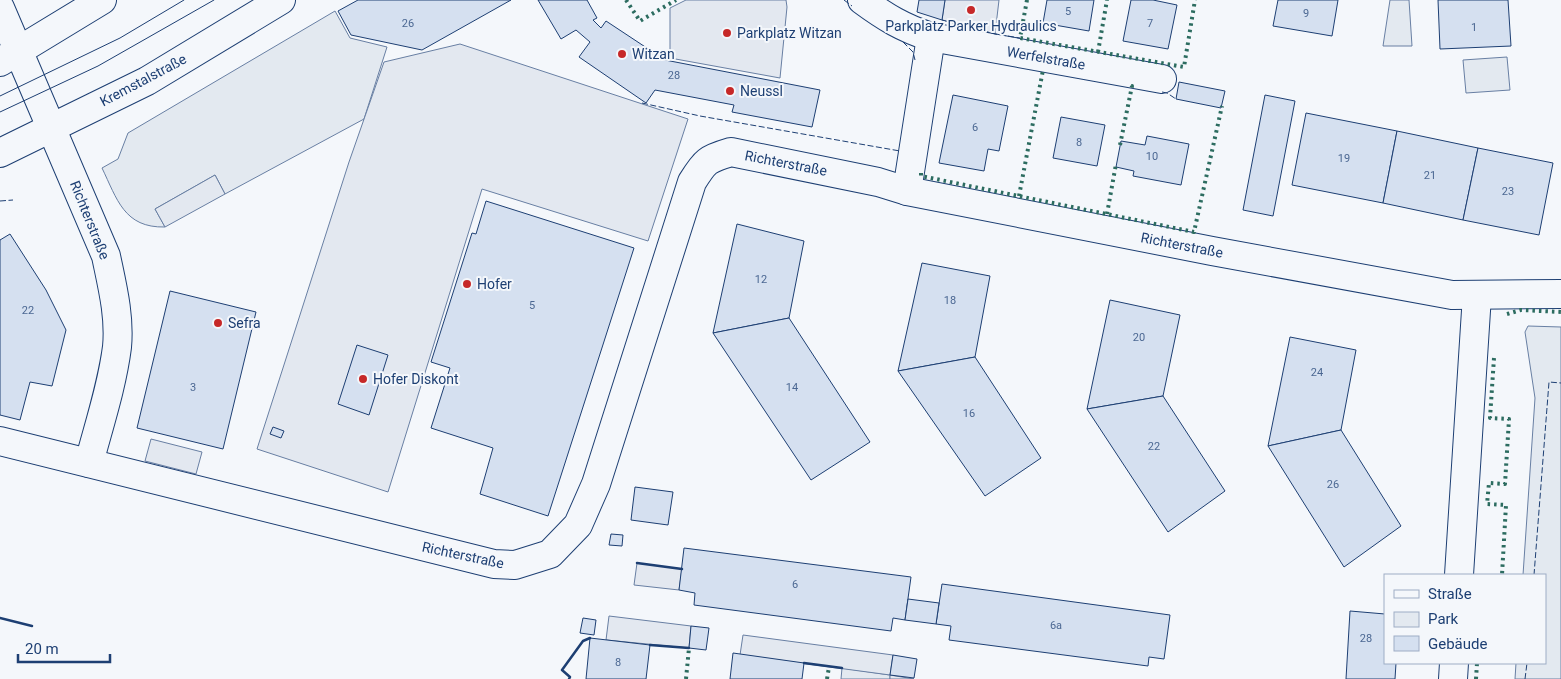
<svg xmlns="http://www.w3.org/2000/svg" width="1561" height="679" font-family="Roboto,sans-serif">
	<rect width="100%" height="100%" fill="#f4f7fb"/>
	<g fill="#e3e9f0" stroke="#687fa3">
		<polygon points="1390,0 1409,0 1412,46 1383,46"/>
		<path d="M335,11L350,38L387,47L364,119L225,194L215,175L155,209L165,227C124,228 117,199 102,168L118,159L128,133Z"/>
		<polygon points="1507,57 1510,90 1466,93 1463,60"/>
		<polygon points="1528,326 1561,327 1561,679 1515,679 1516,663 1545,663 1545,575 1523,575 1535,398 1525,332"/>
		<polygon points="842,668 890,675 890,679 841,679"/>
	</g>
	<g fill="#e3e8f0" stroke="#687fa3">
		<polygon points="686,0 786,0 787,7 780,78 670,58 670,8"/>
		<polygon points="945,0 999,0 995,34 942,20"/>
		<polygon points="460,44 688,119 648,241 482,189 388,492 257,449 349,162 384,62"/>
		<polygon points="215,175 225,194 165,227 155,209"/>
		<polygon points="151,439 202,452 196,474 145,461"/>
		<polygon points="637,563 682,569 679,590 634,585"/>
		<polygon points="609,616 691,626 689,648 606,640"/>
		<polygon points="743,635 893,655 890,675 914,679 890,679 890,675 740,655"/>
	</g>
	<g fill="#d5e0f0" stroke="#1d3f73">
		<polygon points="358,0 511,0 422,50 351,35 338,11"/>
		<polygon points="538,0 587,0 597,18 593,20 601,28 606,21 665,60 820,90 812,127 732,112 734,105 655,90 646,103 579,57 590,42 576,30 561,39"/>
		<polygon points="919,0 945,0 942,20 917,12"/>
		<polygon points="1047,0 1094,0 1089,31 1043,23"/>
		<polygon points="1131,0 1153,0 1177,5 1168,49 1123,41"/>
		<polygon points="1278,0 1338,0 1332,36 1273,26"/>
		<polygon points="1438,0 1508,0 1511,46 1440,49"/>
		<polygon points="1179,82 1225,91 1221,108 1176,99"/>
		<polygon points="953,95 1008,106 999,151 988,149 984,171 939,163"/>
		<polygon points="1265,95 1295,101 1273,216 1243,210"/>
		<polygon points="1306,113 1397,131 1383,203 1292,185"/>
		<polygon points="1061,117 1105,125 1097,166 1053,158"/>
		<polygon points="1397,131 1478,148 1463,220 1383,203"/>
		<polygon points="1147,136 1189,144 1181,185 1133,176 1134,171 1116,167 1121,141 1145,145"/>
		<polygon points="1478,148 1553,163 1539,235 1463,220"/>
		<polygon points="486,201 634,248 548,516 480,494 493,448 431,428 450,368 431,362 472,233 476,234"/>
		<polygon points="737,224 804,241 789,318 713,333"/>
		<polygon points="10,234 46,290 66,330 52,386 30,382 20,420 0,415 0,240"/>
		<polygon points="922,263 990,276 975,357 898,371"/>
		<polygon points="170,291 256,312 223,449 137,428"/>
		<polygon points="1110,300 1180,315 1163,396 1087,409"/>
		<polygon points="789,318 870,442 811,480 713,333"/>
		<polygon points="1290,337 1356,350 1341,430 1268,446"/>
		<polygon points="357,345 388,355 369,415 338,404"/>
		<polygon points="975,357 1041,458 985,496 898,371"/>
		<polygon points="1163,396 1225,491 1168,532 1087,409"/>
		<polygon points="273,427 284,431 281,438 270,434"/>
		<polygon points="1341,430 1401,526 1344,567 1268,446"/>
		<polygon points="635,487 673,492 668,525 631,520"/>
		<polygon points="611,534 623,535 622,546 609,545"/>
		<polygon points="684,548 911,577 905,620 893,618 891,631 694,605 695,593 679,590"/>
		<polygon points="942,584 1170,615 1164,659 1149,657 1148,666 949,640 951,626 936,624"/>
		<polygon points="908,599 939,603 936,624 905,620"/>
		<polygon points="1350,611 1385,614 1385,663 1396,663 1395,679 1346,679"/>
		<polygon points="583,618 596,620 594,635 580,633"/>
		<polygon points="691,626 709,628 706,650 689,648"/>
		<polygon points="590,638 650,645 646,679 586,679"/>
		<polygon points="733,653 804,663 802,679 730,679"/>
		<polygon points="893,655 917,659 914,678 890,675"/>
	</g>
	<g fill="none" stroke-linecap="round" stroke-linejoin="round">
		<defs>
			<g id="minor">
				<path d="M862,0C885,17 903,28 931,37L1162,79"/>
				<path d="M0,8L106,256C112,285 120,316 117,347C112,386 99,425 89,463"/>
				<polyline points="907,191 931,37"/>
				<path d="M0,441L494,564L515,565L550,554L578,525L596,484L692,182C705,161 707,159 731,152L878,182L907,191L1212,251L1452,295L1561,294"/>
				<polyline points="1459,575 1477,295"/>
				<polyline points="1453,679 1454,663"/>
			</g>
			<g id="major">
				<polyline points="0,62 102,0"/>
				<polyline points="0,153 147,81 281,0"/>
			</g>
		</defs>
		<use href="#minor" stroke="#1d3f73" stroke-width="30"/>
		<use href="#major" stroke="#1d3f73" stroke-width="30"/>
		<use href="#minor" stroke="#f4f7fb" stroke-width="28"/>
		<use href="#major" stroke="#f4f7fb" stroke-width="28"/>
		<g stroke="#1d3f73" stroke-width="1">
			<polyline points="0,96 120,38 184,0"/>
			<polyline points="0,112 98,66 214,0"/>
		</g>
		<g stroke="#2c6c60" stroke-width="4" stroke-dasharray="2.5 4" stroke-linecap="butt">
			<polyline points="626,0 640,21 676,0"/>
			<polyline points="1027,0 1020,38 1184,67 1195,0"/>
			<polyline points="1098,52 1107,0"/>
			<polyline points="1120,145 1132,86 1129,86"/>
			<polyline points="921,173 921,176 1194,232 1222,106"/>
			<polyline points="1019,196 1043,70"/>
			<polyline points="1107,214 1116,164"/>
			<polyline points="1507,314 1521,310 1561,312"/>
			<polyline points="1494,358 1490,418 1509,419 1505,484 1489,483 1487,504 1506,505 1502,575"/>
			<polyline points="686,679 689,648"/>
			<polyline points="827,679 829,667"/>
			<polyline points="1476,679 1477,663"/>
		</g>
		<g stroke="#1d3f73" stroke-width="1" stroke-dasharray="6 2.5" stroke-linecap="butt">
			<polyline points="844,0 852,6"/>
			<polyline points="942,20 995,34 1020,38"/>
			<polyline points="903,42 913,52 915,60"/>
			<polyline points="1162,92 1167,93 1176,99"/>
			<polyline points="642,103 700,116 900,151"/>
			<polyline points="0,201 13,200"/>
			<polyline points="1534,575 1549,382 1561,383"/>
			<polyline points="1525,679 1527,663"/>
		</g>
		<g stroke="#1d3f73" stroke-width="2.5">
			<polyline points="637,563 682,569"/>
			<polyline points="0,618 32,626"/>
			<polyline points="650,645 689,648"/>
			<polyline points="804,663 842,668"/>
			<polyline points="569,679 570,677 562,670 583,641 590,638"/>
		</g>
	</g>
	<g fill="#c62828" stroke="#f4f7fb" stroke-width="2">
		<circle cx="971" cy="10" r="5"/>
		<circle cx="727" cy="33" r="5"/>
		<circle cx="622" cy="54" r="5"/>
		<circle cx="730" cy="91" r="5"/>
		<circle cx="467" cy="284" r="5"/>
		<circle cx="218" cy="323" r="5"/>
		<circle cx="363" cy="379" r="5"/>
	</g>
	<g text-anchor="middle" dominant-baseline="central" stroke-width="4" stroke-linejoin="round" paint-order="stroke">
		<g font-size="11" fill="#4b6792">
			<text x="1068" y="11">5</text>
			<text x="1306" y="13">9</text>
			<text x="408" y="23">26</text>
			<text x="1150" y="23">7</text>
			<text x="1474" y="27">1</text>
			<text x="674" y="75">28</text>
			<text x="975" y="127">6</text>
			<text x="1079" y="142">8</text>
			<text x="1152" y="156">10</text>
			<text x="1344" y="158">19</text>
			<text x="1430" y="175">21</text>
			<text x="1508" y="191">23</text>
			<text x="761" y="279">12</text>
			<text x="950" y="300">18</text>
			<text x="532" y="305">5</text>
			<text x="28" y="310">22</text>
			<text x="1139" y="337">20</text>
			<text x="1317" y="372">24</text>
			<text x="193" y="387">3</text>
			<text x="792" y="387">14</text>
			<text x="969" y="413">16</text>
			<text x="1154" y="446">22</text>
			<text x="1333" y="484">26</text>
			<text x="795" y="584">6</text>
			<text x="1056" y="625">6a</text>
			<text x="1366" y="638">28</text>
			<text x="618" y="662">8</text>
		</g>
		<g font-size="14" fill="#1d3f73" stroke="#f4f7fb" text-anchor="start">
			<text x="971" y="26" text-anchor="middle">Parkplatz Parker Hydraulics</text>
			<text x="737" y="33">Parkplatz Witzan</text>
			<text x="632" y="54">Witzan</text>
			<text x="740" y="91">Neussl</text>
			<text x="477" y="284">Hofer</text>
			<text x="228" y="323">Sefra</text>
			<text x="373" y="379">Hofer Diskont</text>
		</g>
		<g font-size="14" fill="#1d3f73" stroke="#f4f7fb">
			<text transform="translate(1046 58) rotate(10)">Werfelstraße</text>
			<text transform="translate(143 80) rotate(-28)">Kremstalstraße</text>
			<text transform="translate(786 163) rotate(11)">Richterstraße</text>
			<text transform="translate(90 220) rotate(68)">Richterstraße</text>
			<text transform="translate(1182 245) rotate(11)">Richterstraße</text>
			<text transform="translate(463 555) rotate(12)">Richterstraße</text>
		</g>
	</g>
	<rect x="1384" y="574" width="162" height="90" fill="#f4f7fb" stroke="#9eadc5"/>
	<rect x="1394" y="590" width="25" height="8" fill="#f4f7fb" stroke="#9eadc5"/>
	<text x="1428" y="599" font-size="15" fill="#1d3f73">Straße</text>
	<rect x="1394" y="612" width="25" height="15" fill="#e3e9f0" stroke="#9eadc5"/>
	<text x="1428" y="624" font-size="15" fill="#1d3f73">Park</text>
	<rect x="1394" y="636" width="25" height="15" fill="#d5e0f0" stroke="#9eadc5"/>
	<text x="1428" y="649" font-size="15" fill="#1d3f73">Gebäude</text>
	<path d="M18 654v8h92v-8" fill="none" stroke="#1d3f73" stroke-width="2.5"/>
	<text x="25" y="654" font-size="15" fill="#1d3f73" stroke="#f4f7fb" stroke-width="4" paint-order="stroke">20 m</text>
</svg>
